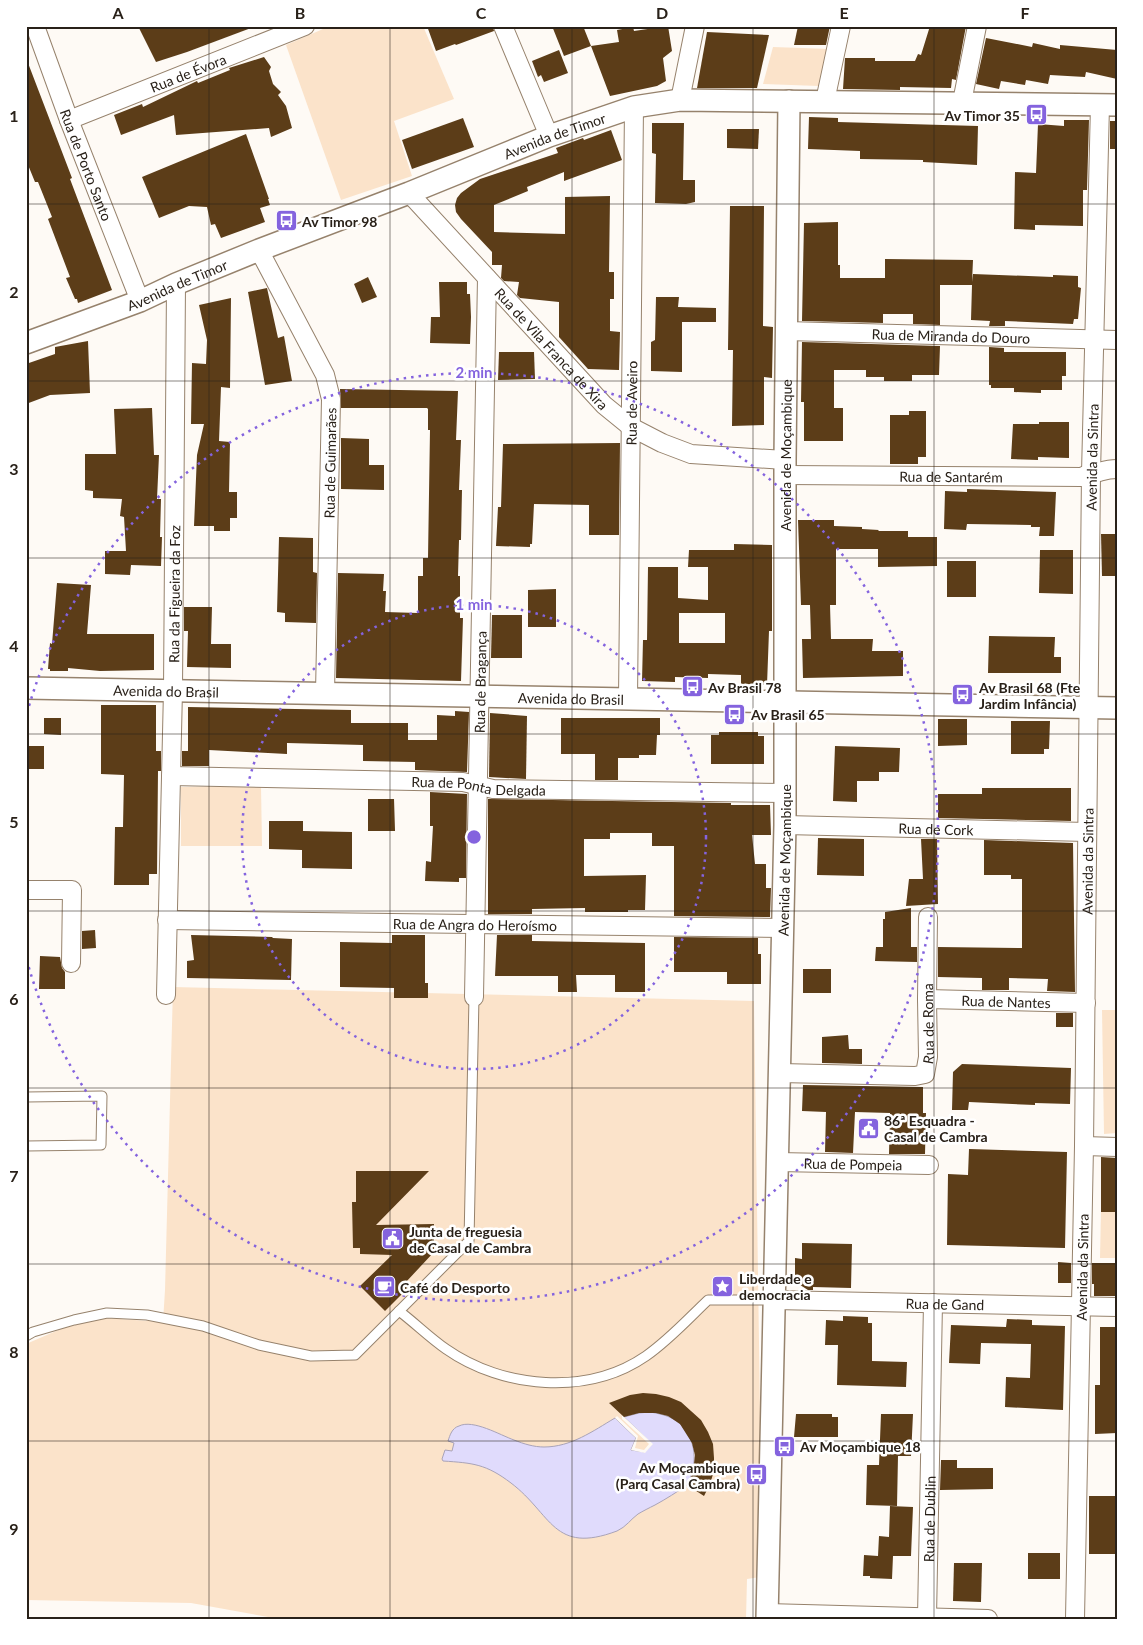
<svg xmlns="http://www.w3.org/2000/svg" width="1143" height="1645" font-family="Lato,sans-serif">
	<rect width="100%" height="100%" fill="#fefaf5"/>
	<g fill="#fbe3ca">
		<polygon points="330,26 423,26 454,99 394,121 412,176 341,200 286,45"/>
		<polygon points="773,47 830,49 819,86 763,84"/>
		<polygon points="261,786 262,846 181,846 181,787"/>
		<polygon points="173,987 754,1001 761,1479 760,1577 747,1579 746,1619 279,1619 191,1603 26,1600 26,1344 63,1328 106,1318 163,1322 165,1290"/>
		<polygon points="1102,1010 1117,1010 1117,1133 1104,1134"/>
		<polygon points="1101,1212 1117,1212 1117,1258 1100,1258"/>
	</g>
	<path fill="#e0dbfc" stroke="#a9a3b8" d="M650,1412C661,1414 671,1416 679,1423C697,1439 698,1465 687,1485C677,1492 666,1499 655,1505C649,1508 643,1511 638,1514C631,1519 626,1527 617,1531C553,1555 552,1514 511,1483C486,1464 473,1463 443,1461L442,1459L445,1450L452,1451L454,1443L448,1441C450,1435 452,1428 459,1426C473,1419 500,1435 514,1440C524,1444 534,1447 544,1447C571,1447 593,1431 615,1418L636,1438L631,1450L645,1452L652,1444L624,1417L639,1413Z"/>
	<polygon fill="#fefaf5" points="622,1415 653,1444 645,1453 631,1450 636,1438 615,1418 617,1416 638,1436 635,1448 644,1450 649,1444 622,1419"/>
	<g fill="#5c3d18" fill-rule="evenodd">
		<polygon points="138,26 251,26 251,28 187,52 156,62"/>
		<polygon points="427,26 493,26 494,31 456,45 455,44 436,51"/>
		<polygon points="552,26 583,26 591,46 564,56"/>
		<polygon points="668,26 672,51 663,58 666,81 657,86 610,96 591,46 619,42 617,30 633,27 634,31"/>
		<polygon points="798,26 830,26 826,45 794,45"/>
		<polygon points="930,26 966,26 956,80 952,79 951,88 900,87 900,90 843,89 845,58 875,58 875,61 915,61 918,54 921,55"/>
		<polygon points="707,32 769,35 757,88 697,88"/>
		<polygon points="986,38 1032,47 1033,43 1060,49 1060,45 1117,50 1117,79 1086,72 1085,77 1050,75 1048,84 1026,80 1025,85 1001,81 999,89 976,84"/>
		<polygon points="559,50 568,73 544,82 541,75 538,77 532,61"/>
		<polygon points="264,57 271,67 269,71 273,84 281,92 278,95 286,106 292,128 271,137 269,128 176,135 174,115 121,135 114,115 142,104 143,107 197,81 198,83 230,70 229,68"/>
		<polygon points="26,63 28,63 72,178 70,179 112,290 78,303 77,299 75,299 66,278 70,277 48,219 52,217 38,182 35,182 26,160"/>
		<polygon points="809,117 838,118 838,122 978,126 977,165 923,162 923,160 860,159 860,151 808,149"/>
		<polygon points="463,118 474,147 412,169 402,140"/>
		<polygon points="1064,120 1089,120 1087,190 1083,190 1083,226 1035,225 1035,230 1014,229 1015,172 1036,173 1038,124 1064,126"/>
		<rect x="1110" y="121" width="7" height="28"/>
		<polygon points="652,123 684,123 683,180 695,180 695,202 686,204 655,203 656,154 652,153"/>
		<polygon points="727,129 759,129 758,149 727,148"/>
		<polygon points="611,130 622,160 564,181 564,172 527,187 528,191 494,205 494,232 565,234 565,197 610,196 609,272 614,272 614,299 610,299 610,331 620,332 619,370 588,369 559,337 559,302 520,298 517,295 519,282 504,281 501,278 502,265 492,265 492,252 461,219 456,212 455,205 457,198 461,193 480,179 558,153 556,148 583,138 584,140"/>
		<polygon points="246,134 269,199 268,199 270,205 260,208 265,222 221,238 215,224 211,225 207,207 189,206 159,218 142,177"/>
		<polygon points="730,206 764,206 763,326 773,327 772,378 764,377 764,425 732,426 733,350 728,350"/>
		<polygon points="838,222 838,265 840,265 840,278 885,278 885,259 973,260 972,282 973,274 1053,277 1053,275 1078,276 1078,287 1081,288 1078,319 1074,319 1073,324 1005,321 1005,326 989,326 990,321 971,320 972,285 940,285 940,325 913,324 913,314 883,314 883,323 802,321 804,223"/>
		<polygon points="368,277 377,297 362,303 354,284"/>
		<polygon points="439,282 467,282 467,294 470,294 471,317 470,344 430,343 431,317 440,317"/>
		<polygon points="267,288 278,338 284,336 292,381 265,385 248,292"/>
		<polygon points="656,297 679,297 678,307 716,308 716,322 682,322 682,372 651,371 651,342 655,340"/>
		<polygon points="231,298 230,388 221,387 219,441 230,442 229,492 237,492 237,518 230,518 230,531 214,531 214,526 194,526 197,455 204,424 191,424 192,363 206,364 207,340 199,305"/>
		<polygon points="88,341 90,393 50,395 26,404 26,364 55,354 55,347"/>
		<polygon points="802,342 940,346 939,375 912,375 912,381 884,381 884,377 866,377 866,370 834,370 834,408 843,408 843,441 804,441 804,402 801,402"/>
		<polygon points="989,347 1004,348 1004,352 1066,352 1066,376 1062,376 1062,390 1041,390 1041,393 1014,392 1014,388 991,388 991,385 989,385"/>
		<polygon points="499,352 534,352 535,379 498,380"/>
		<polygon points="340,389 458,391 456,440 461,440 459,490 462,490 461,540 459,540 458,576 460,576 460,618 463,618 461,681 336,678 338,573 384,574 383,591 386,591 385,612 418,613 418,576 423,576 423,558 428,558 430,430 428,430 428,409 427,408 341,408"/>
		<polygon points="152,408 154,455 159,455 157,499 161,499 160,537 162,537 161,566 131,565 130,575 105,574 105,551 126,551 124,517 120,516 122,499 93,498 93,491 85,490 85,454 116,454 114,409"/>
		<polygon points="909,411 926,411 926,457 918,457 918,464 890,464 890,415 909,415"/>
		<polygon points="1039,422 1069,422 1069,458 1038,457 1038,460 1011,459 1013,424 1039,424"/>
		<polygon points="341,438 369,439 369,465 384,465 384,490 341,489"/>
		<polygon points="620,443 619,535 589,535 589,505 534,504 532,544 530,544 530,547 496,546 498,507 501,507 503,444"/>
		<polygon points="967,489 1056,492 1054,536 1039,536 1040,527 1031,527 1031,525 967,524 966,530 944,529 945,491 967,492"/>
		<polygon points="798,520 834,520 834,526 862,527 862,529 879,530 878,531 908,531 908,537 937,537 937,566 878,567 878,549 836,549 836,605 830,605 831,639 873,639 872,651 903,651 903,676 803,678 802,639 811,639 810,605 801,605"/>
		<polygon points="1101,534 1117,534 1117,576 1102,576"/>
		<polygon points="279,537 313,538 313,572 317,573 316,623 285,622 285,613 277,612"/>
		<path d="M734,544L772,545V631H769L767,685L741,684V675L708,674V678L675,677V682L642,681L643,640H647L648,567H678V598L708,600V567H688L689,550H734ZM679,613H725V643H679Z"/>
		<polygon points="1040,550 1073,550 1073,594 1039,593"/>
		<rect x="947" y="561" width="29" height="36"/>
		<polygon points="57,583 91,585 87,634 154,634 154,670 100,671 68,668 68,671 50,671 50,669 48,669 50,643 52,644"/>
		<polygon points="556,589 556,627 528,627 528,590"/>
		<polygon points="184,607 212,607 211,644 231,644 231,668 187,667 188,631 184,631"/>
		<polygon points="492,615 522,615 522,658 491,658"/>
		<polygon points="989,636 1055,637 1054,657 1061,657 1061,673 988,673"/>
		<polygon points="101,705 156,705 156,751 161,751 161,771 158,771 157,874 149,874 149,885 114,885 115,827 123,827 124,775 101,774"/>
		<polygon points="188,707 351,710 351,723 408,723 408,740 437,740 437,715 455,716 455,711 469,712 467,772 415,770 415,762 363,761 363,745 287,743 287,754 209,750 209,766 182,766 182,751 188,751"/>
		<polygon points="490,713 527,716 526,779 489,777"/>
		<polygon points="44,718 61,718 61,735 44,734"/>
		<polygon points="561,718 660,718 660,735 657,735 656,755 639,755 639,758 618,758 618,780 595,780 595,754 561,754"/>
		<polygon points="938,719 967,719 967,745 938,746"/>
		<polygon points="1011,721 1050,721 1049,749 1044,749 1044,754 1011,754"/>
		<polygon points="719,732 758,732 758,736 764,736 764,764 711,764 711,735 719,735"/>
		<rect x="26" y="746" width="18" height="23"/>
		<polygon points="835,746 900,748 899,772 879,772 879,781 857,781 857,802 833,801"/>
		<polygon points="982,788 1071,788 1071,821 938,818 938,794 982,794"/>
		<polygon points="430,792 467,794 466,878 459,878 459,882 425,881 426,861 431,862 433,826 430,826"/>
		<polygon points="368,799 394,799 395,831 368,831"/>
		<polygon points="488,799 731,803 731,805 770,805 771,835 752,835 755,864 766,864 766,888 771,888 770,917 674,916 674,846 652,846 652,833 610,833 610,839 584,839 584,876 646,875 645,910 628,910 628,912 585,912 585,908 532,909 532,914 488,914"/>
		<polygon points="269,821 303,821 303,831 352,832 352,869 302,868 302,850 269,849"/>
		<polygon points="818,838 864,839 864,876 817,875"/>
		<polygon points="921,839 937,839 938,904 906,906 909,879 923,879"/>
		<polygon points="984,840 1073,843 1075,992 1047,991 1048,979 1009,978 1009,990 982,990 982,978 938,977 938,947 1022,948 1022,879 1011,879 1011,875 984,875"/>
		<polygon points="911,908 911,947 917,947 917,962 875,961 876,947 883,947 883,919 885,919 885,912"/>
		<polygon points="95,930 96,948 82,949 82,931"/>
		<polygon points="191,935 272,937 273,938 292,939 291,980 187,978 187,961 194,960"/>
		<polygon points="392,935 425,935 425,983 428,983 428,998 394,998 394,988 340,987 340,942 392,943"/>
		<polygon points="497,935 532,935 532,941 645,943 645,992 615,992 615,975 576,975 577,992 558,992 558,976 495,976"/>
		<polygon points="674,937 758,938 758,954 761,954 761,984 727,984 727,972 674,972"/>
		<polygon points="40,956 60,957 62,968 65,972 65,989 39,989"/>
		<rect x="803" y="969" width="28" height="24"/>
		<rect x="1056" y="1013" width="17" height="14"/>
		<polygon points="848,1035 849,1049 862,1049 862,1064 822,1063 822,1037"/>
		<polygon points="962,1064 1071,1068 1070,1104 1035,1103 1035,1105 969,1102 968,1110 952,1110 953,1072"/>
		<polygon points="803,1085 923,1087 923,1113 926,1113 925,1154 889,1154 890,1113 855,1112 853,1153 825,1152 826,1112 802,1111"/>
		<polygon points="969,1149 1067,1152 1065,1248 947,1245 948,1174 968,1175"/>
		<polygon points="1101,1157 1117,1158 1117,1212 1101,1212"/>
		<polygon points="356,1171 429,1171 376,1225 434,1224 434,1252 406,1282 410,1286 385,1311 360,1286 392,1255 360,1254 360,1248 353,1248 352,1202 356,1202"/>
		<polygon points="802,1243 852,1244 851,1288 813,1287 813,1290 808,1290 797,1283 795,1278 795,1258 802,1259"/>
		<polygon points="1058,1262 1071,1263 1071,1283 1058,1283"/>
		<polygon points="1092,1263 1117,1263 1117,1296 1094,1296 1094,1284 1092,1284"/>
		<polygon points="843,1316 868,1317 868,1323 872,1323 872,1361 907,1362 906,1387 837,1385 838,1345 825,1345 826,1320 843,1321"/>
		<polygon points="1007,1319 1032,1320 1032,1325 1065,1326 1063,1410 1005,1407 1006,1377 1030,1378 1031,1344 981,1343 980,1364 949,1363 951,1325 1006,1327"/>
		<polygon points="1100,1327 1117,1327 1117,1433 1095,1434 1095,1385 1100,1385"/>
		<polygon points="643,1393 656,1394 669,1397 681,1402 701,1420 708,1432 713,1444 714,1458 714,1471 710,1484 704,1496 687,1485 693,1473 695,1455 692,1443 680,1424 668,1416 656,1413 639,1413 624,1417 609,1403 630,1395"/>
		<polygon points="796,1414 832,1414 832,1417 838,1417 838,1437 794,1437"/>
		<polygon points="881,1414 913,1414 911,1456 898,1456 897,1506 866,1505 867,1465 879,1465"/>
		<polygon points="941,1460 957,1460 957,1468 993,1468 993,1489 940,1490"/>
		<rect x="1089" y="1496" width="28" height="58"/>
		<polygon points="890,1506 913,1507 911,1556 893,1556 892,1579 870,1578 870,1576 863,1576 864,1555 878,1556 879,1536 889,1537"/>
		<rect x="1028" y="1553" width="32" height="26"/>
		<polygon points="954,1563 982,1563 981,1602 953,1601"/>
	</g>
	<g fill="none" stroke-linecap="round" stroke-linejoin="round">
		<defs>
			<g id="service">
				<polyline points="26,1097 102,1096 101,1145 26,1146"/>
				<path d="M399,1311C415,1323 430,1338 446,1349C503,1389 588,1396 646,1356C669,1340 688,1319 708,1300H774"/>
				<polyline points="26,1336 33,1332 74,1320 107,1313 147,1315 203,1326 259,1345 311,1356 355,1355 469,1241 474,997"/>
			</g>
			<g id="minor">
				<path id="s1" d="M35,26L69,120L140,301"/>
				<polyline points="503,26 549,136"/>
				<polyline points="680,100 695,26"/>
				<polyline points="825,101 841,26"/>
				<polyline points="962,102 977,26"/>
				<path id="s2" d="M69,120L305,26"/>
				<path id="s3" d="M409,193L604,405L631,427L662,443L691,454L785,460"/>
				<polyline points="259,250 325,375 331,399 325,693"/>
				<path id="s4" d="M786,331L1117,340"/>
				<path id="s5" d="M785,475L1082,477C1087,473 1093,474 1099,472C1106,470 1109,469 1117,469"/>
				<path id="s6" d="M628,699L634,107"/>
				<path id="s7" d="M171,776L463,782L493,789L785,793"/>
				<path id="s8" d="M785,825L1087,832"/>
				<polyline points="26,890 72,890 71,963"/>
				<path id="s9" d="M167,920L783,928"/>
				<path id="s10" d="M166,995L173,690L176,284"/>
				<path id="s11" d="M474,997L487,278"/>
				<path id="s12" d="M927,999L1086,1003"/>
				<path id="s13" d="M780,1073L915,1076L925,1074L928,1057L927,999L928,917"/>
				<polyline points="1084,1146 1117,1147"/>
				<path id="s14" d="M778,1162L929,1165"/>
				<path id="s15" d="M774,1300L1117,1307"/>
				<polyline points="767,1613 988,1619"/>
				<path id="s16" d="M927,1617L933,1303"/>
				<path id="s17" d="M1075,1619L1084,1146L1091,473L1100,105"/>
			</g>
			<g id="tertiary">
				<path id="s18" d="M26,343L140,301L176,284L259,250L409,193L549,136L634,107L680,100L1117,105"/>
				<path id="s19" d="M26,688L1117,708"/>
				<path id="s20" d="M767,1619L785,825V460L789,101"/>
			</g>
		</defs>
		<use href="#service" stroke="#96826c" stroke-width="11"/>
		<use href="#minor" stroke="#96826c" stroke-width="20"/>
		<use href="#tertiary" stroke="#96826c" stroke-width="24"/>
		<use href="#service" stroke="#fff" stroke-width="9"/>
		<use href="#minor" stroke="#fff" stroke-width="18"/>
		<use href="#tertiary" stroke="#fff" stroke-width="21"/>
	</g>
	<path fill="none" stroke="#292119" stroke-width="1" stroke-opacity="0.55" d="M209,26V1619M390,26V1619M572,26V1619M753,26V1619M934,26V1619M26,204H1117M26,381H1117M26,558H1117M26,734H1117M26,911H1117M26,1088H1117M26,1264H1117M26,1441H1117"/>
	<g fill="none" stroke="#8463de" stroke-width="2.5" stroke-dasharray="2.5 5">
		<circle cx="474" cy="837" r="232"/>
		<path d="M27 713A464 464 0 1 1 27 961"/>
	</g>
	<defs>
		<symbol id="bus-square" viewBox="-11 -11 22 22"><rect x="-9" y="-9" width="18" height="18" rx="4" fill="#8463de" stroke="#fff"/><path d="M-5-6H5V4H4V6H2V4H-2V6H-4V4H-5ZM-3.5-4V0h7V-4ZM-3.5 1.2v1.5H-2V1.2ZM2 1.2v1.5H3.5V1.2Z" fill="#fff"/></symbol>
		<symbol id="civic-square" viewBox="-11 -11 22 22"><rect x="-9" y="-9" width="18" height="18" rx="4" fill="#8463de" stroke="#fff"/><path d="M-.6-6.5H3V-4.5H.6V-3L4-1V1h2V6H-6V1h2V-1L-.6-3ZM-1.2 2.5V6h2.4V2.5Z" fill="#fff"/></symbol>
		<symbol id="sight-square" viewBox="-11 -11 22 22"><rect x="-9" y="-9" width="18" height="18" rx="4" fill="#8463de" stroke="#fff"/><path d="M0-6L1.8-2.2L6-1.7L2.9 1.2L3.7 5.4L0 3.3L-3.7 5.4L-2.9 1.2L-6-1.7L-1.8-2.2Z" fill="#fff"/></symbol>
		<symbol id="cafe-square" viewBox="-11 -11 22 22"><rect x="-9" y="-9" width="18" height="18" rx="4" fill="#8463de" stroke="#fff"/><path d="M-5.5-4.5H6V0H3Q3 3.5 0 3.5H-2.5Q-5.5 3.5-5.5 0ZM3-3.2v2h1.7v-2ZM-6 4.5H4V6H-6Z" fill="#fff"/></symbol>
	</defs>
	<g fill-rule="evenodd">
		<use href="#bus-square" x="1024" y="102" width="25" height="25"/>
		<use href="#bus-square" x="274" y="208" width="25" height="25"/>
		<use href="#bus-square" x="680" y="674" width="25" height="25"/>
		<use href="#bus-square" x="950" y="682" width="25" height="25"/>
		<use href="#bus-square" x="722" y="702" width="25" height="25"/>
		<use href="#civic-square" x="856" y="1116" width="25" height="25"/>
		<use href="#civic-square" x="380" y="1226" width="25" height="25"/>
		<use href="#sight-square" x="710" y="1274" width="25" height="25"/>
		<use href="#cafe-square" x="372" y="1274" width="25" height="25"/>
		<use href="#bus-square" x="772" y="1434" width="25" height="25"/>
		<use href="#bus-square" x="744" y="1462" width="25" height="25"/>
	</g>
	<g text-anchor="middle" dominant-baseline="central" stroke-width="5" stroke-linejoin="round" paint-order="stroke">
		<g font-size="14" fill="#292119" stroke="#fff">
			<text stroke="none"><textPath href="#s2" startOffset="128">Rua de Évora</textPath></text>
			<text stroke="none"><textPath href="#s18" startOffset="568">Avenida de Timor</textPath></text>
			<text stroke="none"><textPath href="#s1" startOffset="148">Rua de Porto Santo</textPath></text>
			<text stroke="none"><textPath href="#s18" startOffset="162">Avenida de Timor</textPath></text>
			<text stroke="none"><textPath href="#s4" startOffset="165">Rua de Miranda do Douro</textPath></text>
			<text stroke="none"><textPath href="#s3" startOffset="211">Rua de Vila Franca de Xira</textPath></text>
			<text stroke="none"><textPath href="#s6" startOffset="296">Rua de Aveiro</textPath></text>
			<text stroke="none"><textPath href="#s20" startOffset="1164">Avenida de Moçambique</textPath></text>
			<text stroke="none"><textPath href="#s17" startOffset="1162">Avenida da Sintra</textPath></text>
			<text transform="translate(330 463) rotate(-89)">Rua de Guimarães</text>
			<text stroke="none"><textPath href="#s5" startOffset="166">Rua de Santarém</textPath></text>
			<text stroke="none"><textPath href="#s10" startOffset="401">Rua da Figueira da Foz</textPath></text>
			<text stroke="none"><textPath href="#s11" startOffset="315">Rua de Bragança</textPath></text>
			<text stroke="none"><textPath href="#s19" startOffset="140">Avenida do Brasil</textPath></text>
			<text stroke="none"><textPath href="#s19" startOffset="545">Avenida do Brasil</textPath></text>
			<text stroke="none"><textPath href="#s7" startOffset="308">Rua de Ponta Delgada</textPath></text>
			<text stroke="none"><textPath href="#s8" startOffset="151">Rua de Cork</textPath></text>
			<text stroke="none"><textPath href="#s20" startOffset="759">Avenida de Moçambique</textPath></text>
			<text stroke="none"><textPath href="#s17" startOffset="758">Avenida da Sintra</textPath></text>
			<text stroke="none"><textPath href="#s9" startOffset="308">Rua de Angra do Heroísmo</textPath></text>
			<text stroke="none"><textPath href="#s12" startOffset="79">Rua de Nantes</textPath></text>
			<text stroke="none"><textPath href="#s13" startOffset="196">Rua de Roma</textPath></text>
			<text stroke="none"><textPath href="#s14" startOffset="75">Rua de Pompeia</textPath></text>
			<text stroke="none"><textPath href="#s17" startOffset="352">Avenida da Sintra</textPath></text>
			<text stroke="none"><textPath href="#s15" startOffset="171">Rua de Gand</textPath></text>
			<text stroke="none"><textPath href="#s16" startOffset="98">Rua de Dublin</textPath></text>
		</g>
		<g font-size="14" font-weight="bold" fill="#292119" stroke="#fff" text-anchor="start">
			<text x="1020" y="115" text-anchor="end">Av Timor 35</text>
			<text x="302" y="221">Av Timor 98</text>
			<text x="708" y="687">Av Brasil 78</text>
			<text x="979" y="687">Av Brasil 68 (Fte<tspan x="979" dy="16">Jardim Infância)</tspan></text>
			<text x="751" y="714">Av Brasil 65</text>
			<text x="884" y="1120">86ª Esquadra -<tspan x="884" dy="16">Casal de Cambra</tspan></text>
			<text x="409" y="1231">Junta de freguesia<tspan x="409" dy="16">de Casal de Cambra</tspan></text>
			<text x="739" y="1278">Liberdade e<tspan x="739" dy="16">democracia</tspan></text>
			<text x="400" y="1287">Café do Desporto</text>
			<text x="800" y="1446">Av Moçambique 18</text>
			<text x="740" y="1467" text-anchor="end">Av Moçambique<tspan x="740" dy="16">(Parq Casal Cambra)</tspan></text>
		</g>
	</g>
	<circle cx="474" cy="837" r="8" fill="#8463de" stroke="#fff" stroke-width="2.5"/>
	<g font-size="15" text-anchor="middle" font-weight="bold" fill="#8463de" stroke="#fff" stroke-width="5" stroke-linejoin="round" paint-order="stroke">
		<text x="474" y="378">2 min</text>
		<text x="474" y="610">1 min</text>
	</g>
	<rect width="1143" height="1645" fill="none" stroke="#ffffff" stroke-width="55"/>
	<rect x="28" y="28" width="1088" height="1590" fill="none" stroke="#292119" stroke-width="2"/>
	<g font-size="16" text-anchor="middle" font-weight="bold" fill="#292119">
		<text x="118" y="19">A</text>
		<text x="300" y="19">B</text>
		<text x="481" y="19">C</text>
		<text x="662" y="19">D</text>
		<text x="844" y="19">E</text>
		<text x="1025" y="19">F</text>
		<text x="14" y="122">1</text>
		<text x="14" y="298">2</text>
		<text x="14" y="475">3</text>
		<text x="14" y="652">4</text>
		<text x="14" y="828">5</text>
		<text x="14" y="1005">6</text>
		<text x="14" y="1182">7</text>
		<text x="14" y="1358">8</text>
		<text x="14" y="1535">9</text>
	</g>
</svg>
